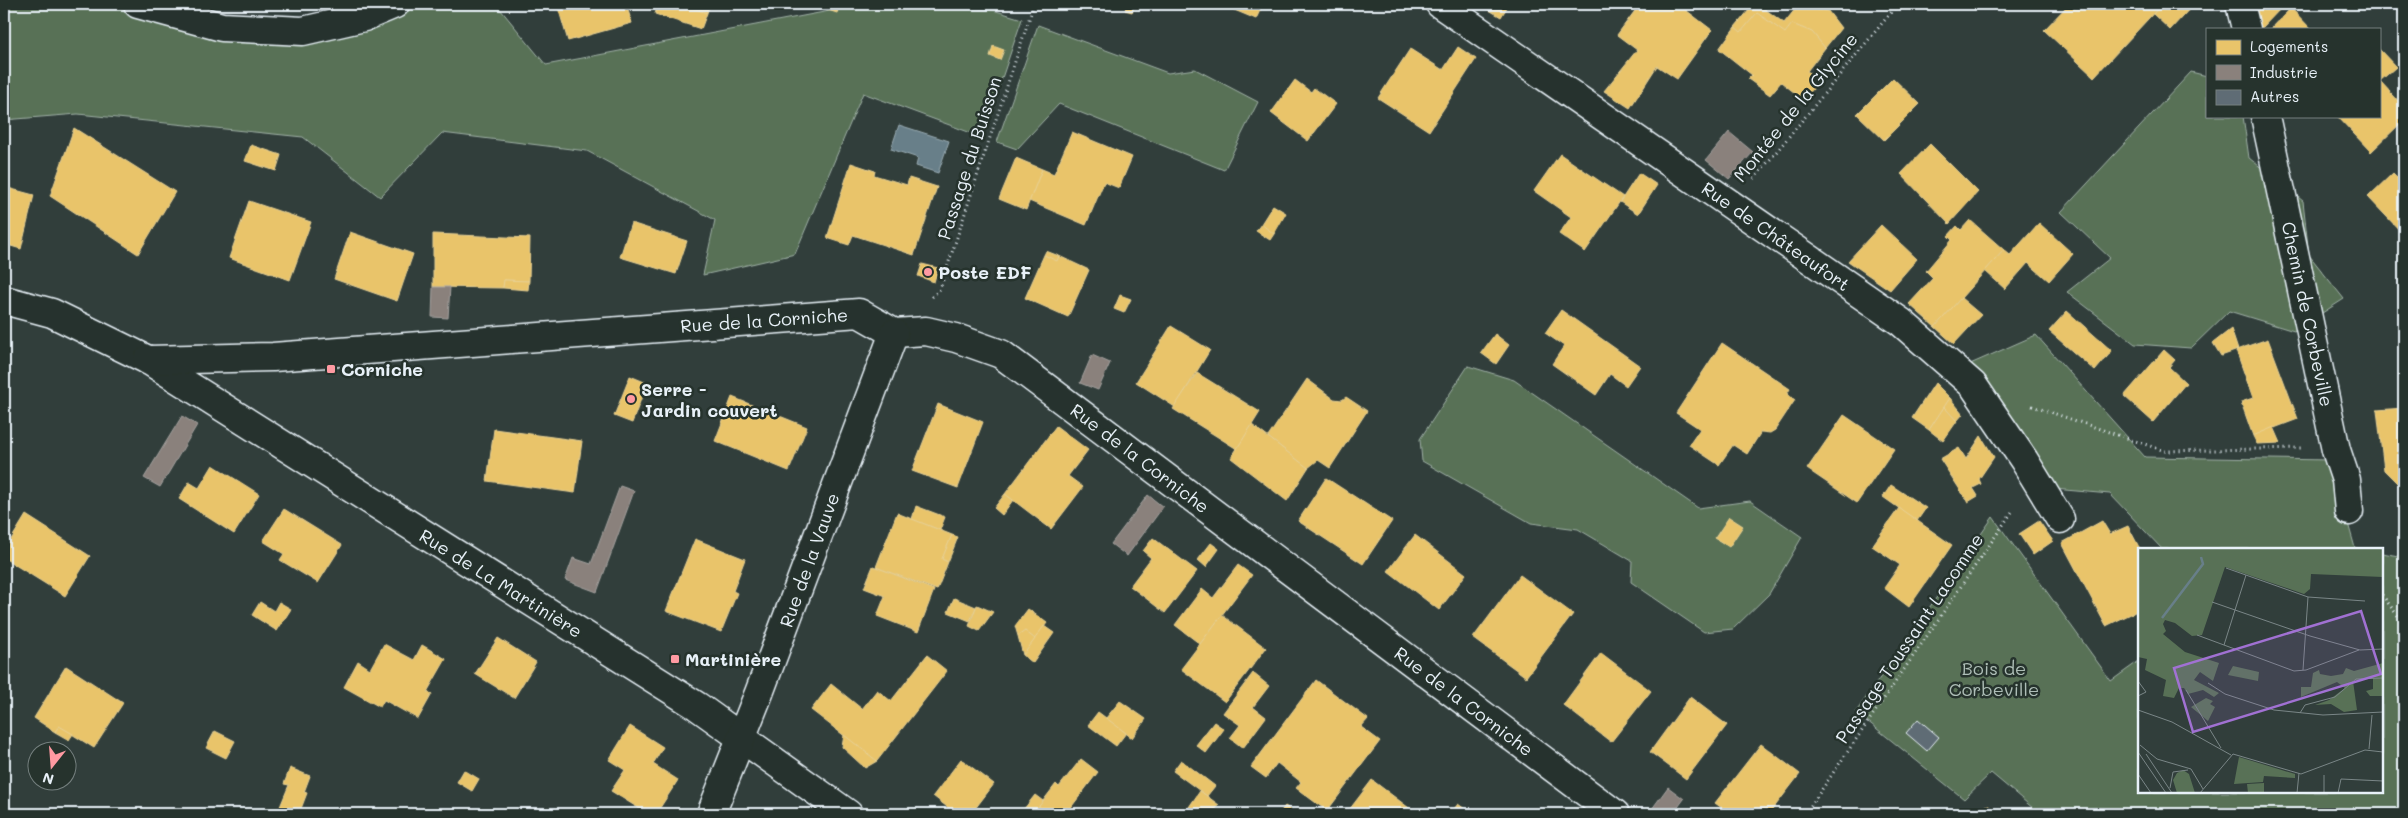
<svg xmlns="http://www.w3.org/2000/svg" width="2408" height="818" font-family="Mali,sans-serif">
	<rect width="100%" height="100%" fill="#313e3b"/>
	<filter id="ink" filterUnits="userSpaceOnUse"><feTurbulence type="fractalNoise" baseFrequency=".02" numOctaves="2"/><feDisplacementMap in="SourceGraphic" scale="10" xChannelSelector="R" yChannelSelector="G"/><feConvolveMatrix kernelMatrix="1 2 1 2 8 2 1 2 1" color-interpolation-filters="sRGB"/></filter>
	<g filter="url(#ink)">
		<g fill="#587156" stroke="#a0b1a7">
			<polygon points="4,4 132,4 214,27 348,18 352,4 496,4 546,65 866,4 993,10 1022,19 982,137 863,93 795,254 703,275 715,220 587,151 442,133 380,197 303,137 78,114 4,120"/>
			<polygon points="1038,25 1168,73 1195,69 1258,102 1224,170 1059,104 1017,149 997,142"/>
			<polygon points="2191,72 2207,76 2207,116 2243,116 2249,158 2303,201 2309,255 2344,299 2294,331 2229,311 2191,348 2135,344 2067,292 2110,258 2061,212"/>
			<polygon points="2036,335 2145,457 2330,460 2355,548 2361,549 2162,549 2110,494 2054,489 1968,365"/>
			<polygon points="1468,366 1514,380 1698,508 1750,501 1802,537 1769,594 1733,629 1704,632 1631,582 1632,561 1578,529 1531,523 1422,461 1420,439"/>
			<polygon points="1993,517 2111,681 2139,661 2139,792 2382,792 2382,553 2404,557 2404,814 2040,814 1991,773 1964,799 1856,712"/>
		</g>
		<polygon fill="#687f89" stroke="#9badb5" points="899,125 949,141 938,173 916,166 918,158 891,149"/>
		<g fill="#e9c46a" stroke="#e9d295">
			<polygon points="557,4 626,4 632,23 568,41"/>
			<polygon points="658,4 681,4 707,13 701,29 655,14"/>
			<polygon points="681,4 710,4 707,13"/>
			<polygon points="809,4 840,4 837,13"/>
			<polygon points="1127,4 1135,4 1132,12 1125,10"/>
			<polygon points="1220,4 1263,4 1256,19"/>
			<polygon points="1486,4 1509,4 1501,17 1484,7"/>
			<polygon points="1640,4 1678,4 1712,30 1677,79 1657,66 1630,108 1604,91 1637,50 1617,35"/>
			<polygon points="1754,4 1758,4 1784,23 1797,7 1828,11 1841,28 1825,48 1812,32 1792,24 1785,33 1757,13 1741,32 1735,27"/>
			<polygon points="2069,4 2106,4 2113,10 2119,4 2162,4 2094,77 2044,30"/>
			<polygon points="2106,4 2119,4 2113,10"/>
			<polygon points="2162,4 2194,4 2170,30 2153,14"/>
			<polygon points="2249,4 2281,4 2283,6 2261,29 2255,29"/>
			<polygon points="2291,8 2311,29 2271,29"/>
			<polygon points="1757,13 1785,33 1792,24 1812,32 1825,48 1807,71 1820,80 1804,100 1781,82 1770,95 1748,79 1752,75 1719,49 1735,27 1741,32"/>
			<polygon points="993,46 1004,50 1000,60 990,56"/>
			<polygon points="1458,47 1476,59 1429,131 1378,98 1410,49 1443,70"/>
			<polygon points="2379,49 2396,67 2380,81 2404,107 2404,120 2371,152 2337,116 2379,116"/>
			<polygon points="1893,78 1920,104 1884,140 1857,114"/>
			<polygon points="1295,80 1311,92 1314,88 1336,104 1308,141 1271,113"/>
			<polygon points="74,128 175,192 138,254 50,196"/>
			<polygon points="1072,132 1132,157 1119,188 1104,182 1086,225 1029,201 1042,169 1054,174"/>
			<polygon points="1930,144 1978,192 1949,224 1901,174"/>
			<polygon points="251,145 281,155 276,171 245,161"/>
			<polygon points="1560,154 1623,197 1585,252 1559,234 1571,217 1534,191"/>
			<polygon points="1016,158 1042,169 1026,210 999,199"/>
			<polygon points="851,163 875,171 874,175 907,185 909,178 937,187 914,255 853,235 849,245 827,238"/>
			<polygon points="1639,173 1657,185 1638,214 1620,202"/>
			<polygon points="2393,173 2404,184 2404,235 2368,197"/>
			<polygon points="4,187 34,195 21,249 4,244"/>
			<polygon points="249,201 311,222 290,280 229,258"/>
			<polygon points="1273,205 1286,213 1274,234 1261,224"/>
			<polygon points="1970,220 2004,250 1935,327 1909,304 1933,278 1926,271 1952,240 1948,236 1957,226 1961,230"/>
			<polygon points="631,223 687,241 676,274 620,257"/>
			<polygon points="2039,223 2073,254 2049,281 2028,263 2005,289 1985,271 2004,250 2010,255"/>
			<polygon points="1261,224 1274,234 1270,240 1256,231"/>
			<polygon points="1881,225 1917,259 1890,290 1848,261"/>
			<polygon points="350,232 413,254 397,301 334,279"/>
			<polygon points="433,234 530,238 529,281 504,280 503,288 433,287"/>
			<polygon points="1046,251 1059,256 1057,261 1044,255"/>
			<polygon points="1044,255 1057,261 1059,256 1089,270 1068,317 1025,298"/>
			<polygon points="922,264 938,268 934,282 918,276"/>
			<polygon points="504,280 529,281 528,290 503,288"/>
			<polygon points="1120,295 1131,299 1124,313 1114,309"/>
			<polygon points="1961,298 1981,315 1954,344 1935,327"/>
			<polygon points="1561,310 1640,366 1626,386 1610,374 1596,395 1552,364 1564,346 1545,333"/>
			<polygon points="2067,311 2112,351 2095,371 2049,331"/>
			<polygon points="1171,326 1210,350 1175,407 1136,382"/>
			<polygon points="2231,329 2238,350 2221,356 2213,343"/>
			<polygon points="1495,334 1509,345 1496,364 1481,353"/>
			<polygon points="2268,339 2298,419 2253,436 2241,402 2253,398 2236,350"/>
			<polygon points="1722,343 1790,389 1787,394 1795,400 1775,430 1770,433 1761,432 1747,454 1733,445 1719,465 1689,445 1700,429 1676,413"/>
			<polygon points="2164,350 2175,360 2169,367 2186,383 2153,422 2124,396"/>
			<polygon points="1197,373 1260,412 1237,449 1173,409"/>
			<polygon points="630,376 647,383 632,423 614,416"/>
			<polygon points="1307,379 1334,399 1342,400 1346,397 1367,411 1330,468 1318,460 1308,468 1268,437"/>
			<polygon points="1935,383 1950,398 1929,430 1912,418"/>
			<polygon points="732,397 807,427 789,471 715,441"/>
			<polygon points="1950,398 1963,414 1957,421 1944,407"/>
			<polygon points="938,404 983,422 958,488 912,471"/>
			<polygon points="1944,407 1957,421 1943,441 1929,430"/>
			<polygon points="2404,408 2404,490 2384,470 2377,410"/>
			<polygon points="1844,415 1894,449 1857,503 1807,469"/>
			<polygon points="1252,425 1308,468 1287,501 1231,458"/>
			<polygon points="1056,426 1088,450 1068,476 1083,487 1051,529 1005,494"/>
			<polygon points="2274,427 2281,443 2257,444 2253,436"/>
			<polygon points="494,429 582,441 575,493 487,481"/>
			<polygon points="1981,436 1994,457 1979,479 1981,484 1973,488 1978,496 1968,502 1940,459 1959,448 1966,459"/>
			<polygon points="213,465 259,494 234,534 179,499 189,482 199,488"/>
			<polygon points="1326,478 1392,521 1363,564 1298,521"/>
			<polygon points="1891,485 1926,508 1917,521 1883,497"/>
			<polygon points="1005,494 1013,500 1002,515 994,508"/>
			<polygon points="916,506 945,517 940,530 912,519"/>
			<polygon points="1899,508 1952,545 1909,607 1884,588 1900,565 1872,546"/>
			<polygon points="284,509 342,545 318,583 280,560 284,554 263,541"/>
			<polygon points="897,513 952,535 942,559 948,562 937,590 876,567"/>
			<polygon points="26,515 90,556 65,596 4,558 4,551"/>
			<polygon points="1729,517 1743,526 1729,547 1715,538"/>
			<polygon points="2039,521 2053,541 2033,555 2019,534"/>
			<polygon points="2102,521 2110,534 2128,526 2140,549 2139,612 2137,611 2106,626 2062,543"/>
			<polygon points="952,535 958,537 948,562 942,559"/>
			<polygon points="1415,535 1466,574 1439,610 1388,571"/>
			<polygon points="1153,538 1197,571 1165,613 1130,586 1151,558 1143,551"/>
			<polygon points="695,539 745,559 733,591 737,593 721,632 666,611"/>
			<polygon points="1211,543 1219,549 1206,567 1198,560"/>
			<polygon points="1238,565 1252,575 1200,644 1175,625 1202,589 1213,598"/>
			<polygon points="873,566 934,590 918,632 877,616 885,596 864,588"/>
			<polygon points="1520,575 1573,614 1526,677 1473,638"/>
			<polygon points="954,598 976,607 970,621 948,612"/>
			<polygon points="260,602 274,611 279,602 291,609 277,631 252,615"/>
			<polygon points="977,605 993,612 979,631 969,626"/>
			<polygon points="1028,609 1047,623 1035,639 1025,631 1018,636 1015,626"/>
			<polygon points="1222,615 1266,648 1225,702 1181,669"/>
			<polygon points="1044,626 1054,633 1033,663 1023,655"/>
			<polygon points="1025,631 1035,639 1023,655 1018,636"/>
			<polygon points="498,638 536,662 514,698 475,674"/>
			<polygon points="384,644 414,660 422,645 446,659 427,692 432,694 418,719 384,700 380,707 344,687 358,661 370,669"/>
			<polygon points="1601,653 1651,691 1611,742 1563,705"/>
			<polygon points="927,655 947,671 877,761 811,710 831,684 862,709 877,690 891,701"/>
			<polygon points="66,666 123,703 94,748 59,726 55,732 34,718"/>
			<polygon points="1253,673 1269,686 1253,707 1266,717 1243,748 1230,738 1240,725 1223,713"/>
			<polygon points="1316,680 1368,719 1361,727 1380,741 1327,811 1296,788 1301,782 1277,763 1266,778 1251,767"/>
			<polygon points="1690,697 1727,725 1686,779 1650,752"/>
			<polygon points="1120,701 1146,719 1132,738 1106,718"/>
			<polygon points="1098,712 1126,733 1116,746 1088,725"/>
			<polygon points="1214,722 1224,729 1206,753 1196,745"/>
			<polygon points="59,726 73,734 69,740 55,732"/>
			<polygon points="630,726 663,747 653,764 678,780 656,814 648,814 611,791 625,770 609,760"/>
			<polygon points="215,731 235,741 226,758 206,748"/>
			<polygon points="844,735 877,761 865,768 842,747"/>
			<polygon points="1761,744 1800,774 1769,814 1730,814 1715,803"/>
			<polygon points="961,759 994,784 971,814 962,814 953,807 951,810 933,796"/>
			<polygon points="1081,759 1098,772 1066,814 1033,814 1056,784 1059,787"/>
			<polygon points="1181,760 1215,786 1207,796 1173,771"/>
			<polygon points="290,768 310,776 304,792 307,793 299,814 277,814 289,785 284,784"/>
			<polygon points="464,770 479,779 472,791 457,782"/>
			<polygon points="1372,780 1417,814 1346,814"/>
			<polygon points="1200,791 1219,805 1212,814 1198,814 1189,807"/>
			<polygon points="1035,795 1043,801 1033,814 1020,814"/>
			<polygon points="1458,804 1472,814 1450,814"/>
			<polygon points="1987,805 2000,814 1981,814"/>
			<polygon points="1285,806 1297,814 1279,814"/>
		</g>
		<g fill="#8a817c" stroke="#a6a3a1">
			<polygon points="1729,132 1753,152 1729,179 1706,160"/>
			<polygon points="433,287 450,287 448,318 432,317"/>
			<polygon points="1092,355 1110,363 1098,390 1080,383"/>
			<polygon points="182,416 197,425 160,487 144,478"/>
			<polygon points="620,486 634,491 597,592 565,580 573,558 591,564"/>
			<polygon points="1148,495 1163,507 1127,556 1111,544"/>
			<polygon points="1668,787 1684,799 1673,814 1650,814 1649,813"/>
		</g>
		<polygon fill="#5f6c75" stroke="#e8f1f8" points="1918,719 1939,737 1927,751 1906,733"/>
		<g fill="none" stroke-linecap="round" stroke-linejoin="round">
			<defs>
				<g id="minor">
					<polyline points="138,4 222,27 303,31 364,17 395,4"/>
					<polyline points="1440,4 1901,322 1973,385 2024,460 2060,519"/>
					<polyline points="2240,4 2246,29"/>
					<polyline points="2265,116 2336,450 2346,480 2349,511"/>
					<polyline points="4,300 52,313 148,360 697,706 848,814"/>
					<polyline points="148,360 273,357 859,313 894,333 926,331 956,338 1001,354 1615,814"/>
					<polyline points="711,814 759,693 894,333"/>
				</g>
			</defs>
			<use href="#minor" stroke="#e8f1f8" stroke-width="31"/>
			<g stroke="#e8f1f8" stroke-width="3" stroke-dasharray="1 4" stroke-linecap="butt">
				<polyline points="1754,179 1898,4"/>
				<polyline points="932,297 940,289 1034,4"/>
				<polyline points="2032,406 2165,451 2301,448"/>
				<polyline points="2382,595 2404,624"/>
				<polyline points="1805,814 2014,509"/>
			</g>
			<use href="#minor" stroke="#26332d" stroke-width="28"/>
		</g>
	</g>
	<g fill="#ff9aa2" stroke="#26332d" stroke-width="2">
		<circle cx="928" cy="272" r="5"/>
		<rect x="326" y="364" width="10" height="10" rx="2.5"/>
		<circle cx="631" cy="399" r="5"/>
		<rect x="670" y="654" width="10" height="10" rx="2.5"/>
	</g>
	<g text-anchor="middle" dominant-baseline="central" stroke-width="5" stroke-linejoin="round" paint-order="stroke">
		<g font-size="18" fill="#e8f1f8" stroke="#26332d">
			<text transform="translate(1795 107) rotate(-51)">Montée de la Glycine</text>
			<text transform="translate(969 158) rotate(-72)">Passage du Buisson</text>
			<text transform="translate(1776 236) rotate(35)">Rue de Châteaufort</text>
			<text transform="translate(2308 314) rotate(78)">Chemin de Corbeville</text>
			<text transform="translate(764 320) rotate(-4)">Rue de la Corniche</text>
			<text transform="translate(1140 458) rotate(37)">Rue de la Corniche</text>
			<text transform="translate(809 560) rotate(-70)">Rue de la Vauve</text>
			<text transform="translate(501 583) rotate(32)">Rue de La Martinière</text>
			<text transform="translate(1909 638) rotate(-56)">Passage Toussaint Lacomme</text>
			<text transform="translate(1464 701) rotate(37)">Rue de la Corniche</text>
		</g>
		<g font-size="18" font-weight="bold" fill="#e8f1f8" stroke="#26332d" text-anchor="start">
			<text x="938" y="272">Poste EDF</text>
			<text x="341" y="369">Corniche</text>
			<text x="641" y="389">Serre -<tspan x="641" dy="21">Jardin couvert</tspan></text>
			<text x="685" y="659">Martinière</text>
		</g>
		<g font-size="18" fill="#aebeb7" stroke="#26332d">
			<text x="1994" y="668">Bois de<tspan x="1994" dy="21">Corbeville</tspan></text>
		</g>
	</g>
	<g transform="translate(2138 548)">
		<rect width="245" height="245" fill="#313e3b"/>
		<path d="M0,0H245V29L173,26L172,41L166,46L87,19L64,87L54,88L37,75L27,72L25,76L28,83L25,86L47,104L81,115L75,133L62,124L56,132L81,145L76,149L65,142L50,146L46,140H41L36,150L25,148L28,132L7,122L9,111L0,109ZM245,115V148H232L228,143L235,141V130L215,133L219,162L206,164L193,156L177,157L191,152L207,140L199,134L163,149V139H173L175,125L181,122L182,126L193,128L205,126L208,120L216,123ZM95,118L121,124L120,133L90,127ZM68,150L75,153L72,156L77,159L70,173L53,159ZM101,209L157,226V230L126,228L125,234L96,236ZM45,222L51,226L57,245H39L35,232L39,225ZM126,235V245H110L109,236Z" fill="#587156"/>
		<path fill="none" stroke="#687f89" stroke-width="2.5" d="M24,70L65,16L63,9"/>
		<path fill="none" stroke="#7a8687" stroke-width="1" d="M88,20L170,49L227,53M74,54L172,88L222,102L245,101M59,87L156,123L168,122L221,102M86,97L108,27M165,122L170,49M70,135L87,146L136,162L185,167L245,164M48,142L83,200M0,148L8,144L0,133M0,162L34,174L93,207M162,165L167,157L197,149L218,131L245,130M2,197L19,211L53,221L65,241M231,201L234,167M0,204L28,245M8,206L34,245M0,226L13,245M32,240L35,224L50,222M62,245L95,206L163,226L227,202L245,204M159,245L161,225M186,245V227M200,245L203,231L245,233"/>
		<path fill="#a171d3" fill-opacity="0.15" stroke="#a171d3" stroke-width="2.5" d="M223,63L243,126L55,184L36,120Z"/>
		<rect width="245" height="245" fill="none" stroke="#e8f1f8" stroke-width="2.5"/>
	</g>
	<rect width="2408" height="818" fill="none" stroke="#26332d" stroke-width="20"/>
	<rect x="10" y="10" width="2388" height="798" fill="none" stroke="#e8f1f8" stroke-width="2" filter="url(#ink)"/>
	<rect x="2206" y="28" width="175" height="90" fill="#26332d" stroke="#747f7e"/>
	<rect x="2216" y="40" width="25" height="15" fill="#e9c46a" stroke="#747f7e"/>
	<text x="2250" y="52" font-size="15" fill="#e8f1f8">Logements</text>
	<rect x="2216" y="65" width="25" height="15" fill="#8a817c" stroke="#747f7e"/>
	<text x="2250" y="78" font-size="15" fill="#e8f1f8">Industrie</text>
	<rect x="2216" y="90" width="25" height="15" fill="#5f6c75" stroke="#747f7e"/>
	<text x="2250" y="102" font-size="15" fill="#e8f1f8">Autres</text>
	<g transform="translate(52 766) rotate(197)"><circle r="24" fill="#26332d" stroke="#747f7e"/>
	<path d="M0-4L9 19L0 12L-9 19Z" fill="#ff9aa2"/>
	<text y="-8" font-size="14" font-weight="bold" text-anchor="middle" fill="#e8f1f8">N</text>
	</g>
</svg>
